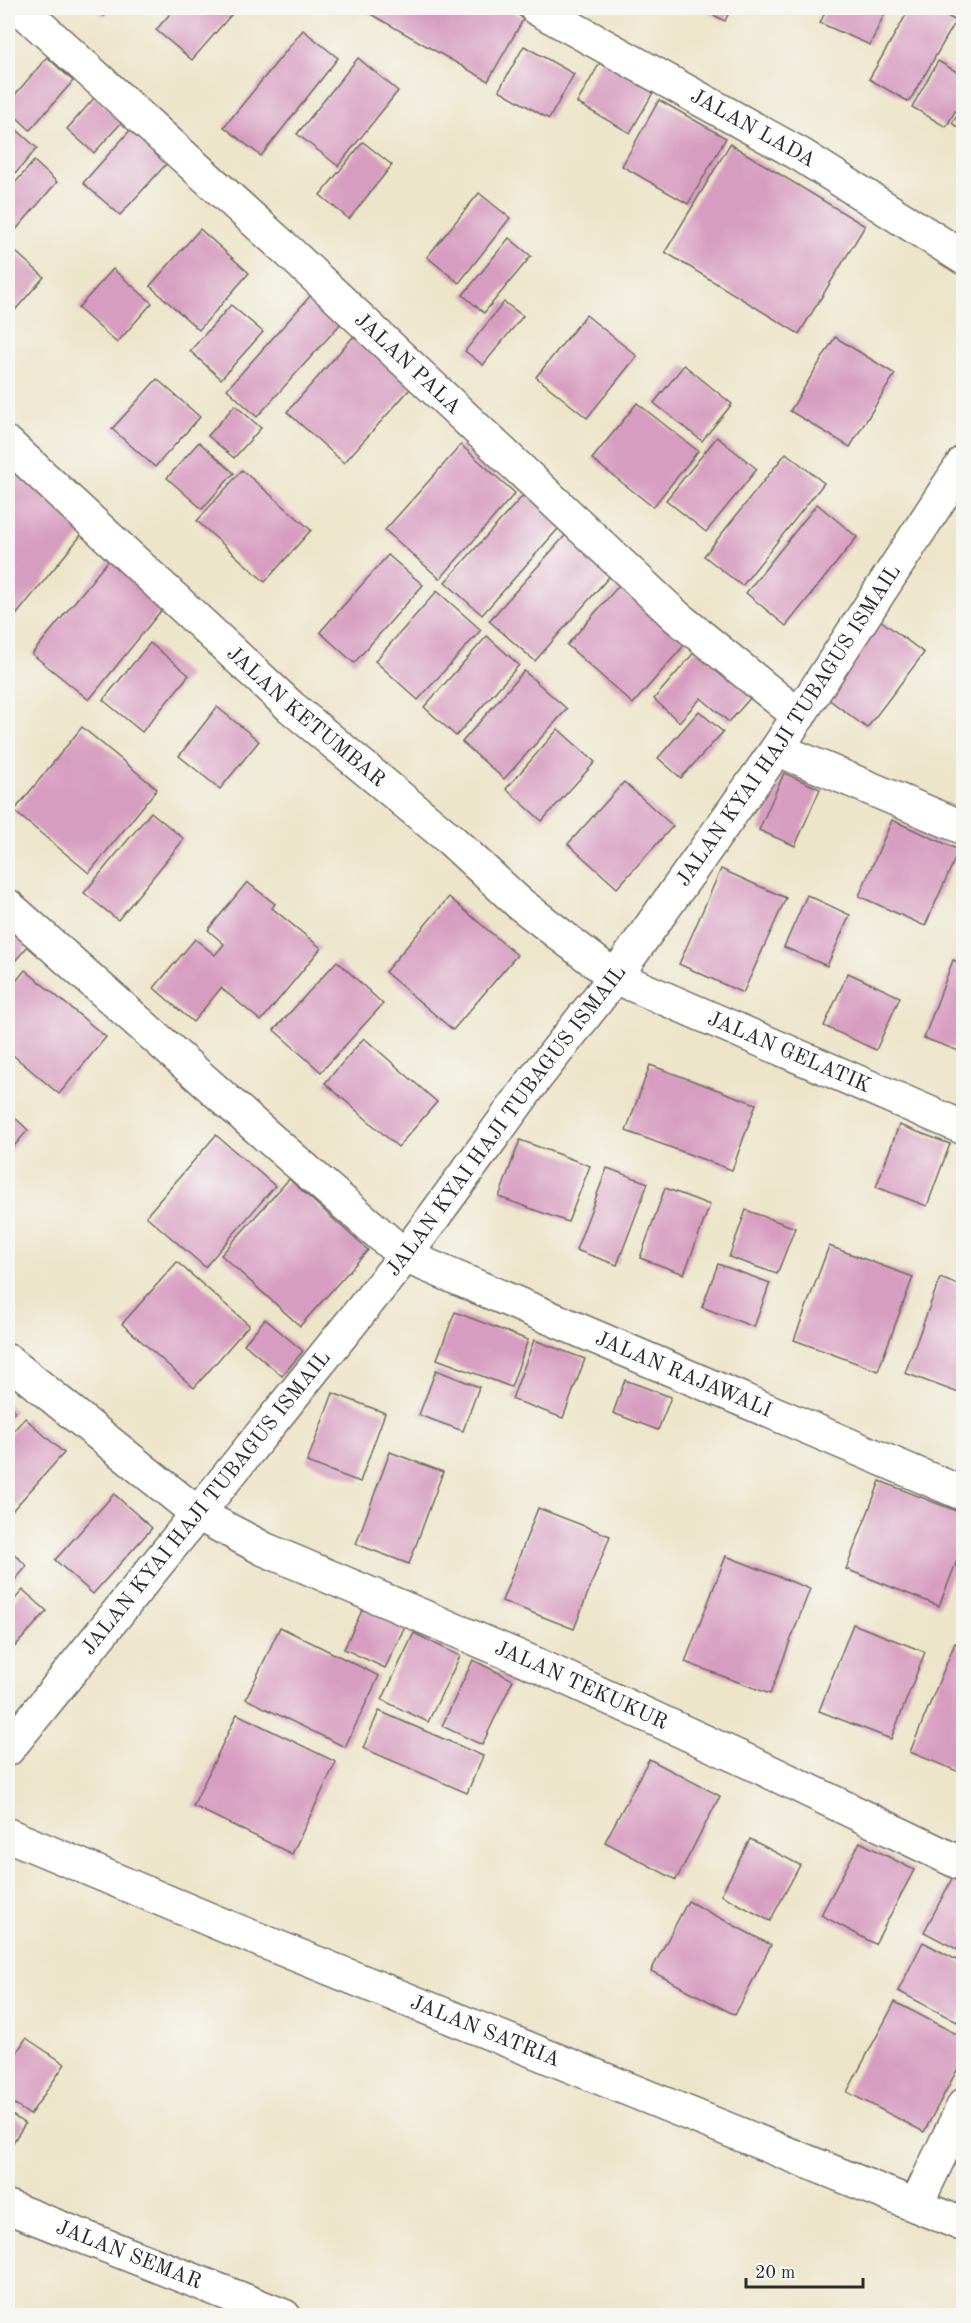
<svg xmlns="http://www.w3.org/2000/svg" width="971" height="2323" font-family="'Old Standard TT',serif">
	<rect width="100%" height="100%" fill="#f6f6f2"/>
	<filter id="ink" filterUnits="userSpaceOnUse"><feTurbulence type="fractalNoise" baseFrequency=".0167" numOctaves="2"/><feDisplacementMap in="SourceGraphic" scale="12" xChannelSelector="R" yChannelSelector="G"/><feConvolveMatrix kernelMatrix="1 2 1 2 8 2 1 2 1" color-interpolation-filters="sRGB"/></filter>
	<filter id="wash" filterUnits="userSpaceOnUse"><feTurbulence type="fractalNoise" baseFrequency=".008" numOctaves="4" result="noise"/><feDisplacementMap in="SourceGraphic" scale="24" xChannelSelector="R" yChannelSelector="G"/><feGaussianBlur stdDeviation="1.35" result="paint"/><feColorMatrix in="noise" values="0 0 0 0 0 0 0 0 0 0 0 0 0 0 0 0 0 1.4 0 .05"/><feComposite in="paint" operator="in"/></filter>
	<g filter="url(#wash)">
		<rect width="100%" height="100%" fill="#ede5c9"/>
		<g id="blocks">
			<g fill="#d79dc0">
				<polygon points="94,8 111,8 104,16"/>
				<polygon points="175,8 237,8 192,60 156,30"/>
				<polygon points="360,8 505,8 524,18 488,81"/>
				<polygon points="700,8 731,8 725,21"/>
				<polygon points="827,8 887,8 870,45 820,23"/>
				<polygon points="910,8 934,8 956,21 909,102 869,79"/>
				<polygon points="303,30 338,58 261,156 224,127"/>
				<polygon points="524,46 574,74 549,119 499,90"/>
				<polygon points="605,54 658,84 630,133 577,103"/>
				<polygon points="47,57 73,81 30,130 8,109 8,103"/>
				<polygon points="358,58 398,91 338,166 297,134"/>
				<polygon points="938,61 964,76 964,96 946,127 912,107"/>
				<polygon points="95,97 122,122 94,153 67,129"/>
				<polygon points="659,100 726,138 688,204 622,166"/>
				<polygon points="964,105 964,131 952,123"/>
				<polygon points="8,122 37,148 16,173 8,165"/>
				<polygon points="132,128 169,161 120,215 83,183"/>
				<polygon points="363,142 392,165 349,219 320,195"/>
				<polygon points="730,144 865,226 799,334 665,252"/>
				<polygon points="34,161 57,182 8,239 8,191"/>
				<polygon points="479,193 510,218 459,283 427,257"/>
				<polygon points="200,229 249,273 199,330 150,286"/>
				<polygon points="509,238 531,256 484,313 463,295"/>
				<polygon points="8,245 44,277 9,317 8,316"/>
				<polygon points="113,269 152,303 117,343 78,308"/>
				<polygon points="313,293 344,320 257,417 227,389"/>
				<polygon points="504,302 523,316 483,365 465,351"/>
				<polygon points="231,305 263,332 221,379 190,351"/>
				<polygon points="586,315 637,356 587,418 536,377"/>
				<polygon points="360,329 418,380 344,463 287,412"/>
				<polygon points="835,337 895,374 850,447 790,411"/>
				<polygon points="684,365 732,404 702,441 654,403"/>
				<polygon points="157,379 200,417 155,467 112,429"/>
				<polygon points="637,403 698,451 653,507 592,459"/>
				<polygon points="235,405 261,428 234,458 208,436"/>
				<polygon points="717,437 757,469 706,532 666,500"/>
				<polygon points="199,442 234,473 202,509 167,478"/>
				<polygon points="461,445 515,493 440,579 385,530"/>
				<polygon points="786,453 824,483 742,586 704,556"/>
				<polygon points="8,463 87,528 8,625"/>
				<polygon points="242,470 311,530 265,582 197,521"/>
				<polygon points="528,490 565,521 482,615 445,582"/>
				<polygon points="817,504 857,537 786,626 746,593"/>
				<polygon points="571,529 616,569 535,661 489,621"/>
				<polygon points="388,555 423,585 354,663 320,632"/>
				<polygon points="112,556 168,602 89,700 32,654"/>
				<polygon points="621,583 687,642 633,704 567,645"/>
				<polygon points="437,591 481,630 418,700 375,661"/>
				<polygon points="880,620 924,653 867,728 823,695"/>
				<polygon points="487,636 519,665 456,736 424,707"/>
				<polygon points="150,643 189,675 142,732 103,700"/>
				<polygon points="697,649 752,696 729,722 701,698 679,722 654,699"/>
				<polygon points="524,671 567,709 504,779 462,742"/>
				<polygon points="217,707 259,741 220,789 179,756"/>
				<polygon points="699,711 723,732 681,778 658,758"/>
				<polygon points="82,727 157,789 89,873 14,811"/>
				<polygon points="558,729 595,762 542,821 506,789"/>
				<polygon points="784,773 820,789 795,846 759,830"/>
				<polygon points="624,782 673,826 617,888 568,844"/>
				<polygon points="151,812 184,839 118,920 84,893"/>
				<polygon points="892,820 959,850 925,926 859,896"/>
				<polygon points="721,869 786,898 743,993 679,964"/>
				<polygon points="247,882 275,904 272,908 321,948 261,1021 221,988 193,1022 154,988 195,939 215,955 224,944 208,930"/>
				<polygon points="807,895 850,915 827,966 784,947"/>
				<polygon points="449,897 517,955 453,1030 385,972"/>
				<polygon points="8,928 28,946 8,969"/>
				<polygon points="953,960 964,964 964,1053 924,1038"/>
				<polygon points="337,961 383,1004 321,1072 274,1030"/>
				<polygon points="25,970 106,1037 59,1094 8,1051 8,991"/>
				<polygon points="848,973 900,997 876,1050 824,1026"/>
				<polygon points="364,1038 437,1102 398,1147 325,1083"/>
				<polygon points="650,1065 756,1104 732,1170 626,1131"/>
				<polygon points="8,1111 28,1130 8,1153"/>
				<polygon points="899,1125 950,1144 927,1206 876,1187"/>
				<polygon points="216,1135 275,1186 205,1267 146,1216"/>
				<polygon points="520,1140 590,1166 568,1222 499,1197"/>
				<polygon points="607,1168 648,1183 617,1265 576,1250"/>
				<polygon points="289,1179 368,1250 300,1326 221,1255"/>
				<polygon points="665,1188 710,1205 684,1274 640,1258"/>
				<polygon points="746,1210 795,1228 777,1274 729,1257"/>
				<polygon points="829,1246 913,1277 878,1371 794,1340"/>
				<polygon points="177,1262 249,1325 194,1388 122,1324"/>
				<polygon points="718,1264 770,1283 754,1327 702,1307"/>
				<polygon points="940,1278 964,1287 964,1395 905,1373"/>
				<polygon points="455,1312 528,1340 511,1387 437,1359"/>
				<polygon points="265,1319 303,1351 282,1376 244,1344"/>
				<polygon points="534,1340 585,1359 563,1418 512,1399"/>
				<polygon points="436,1370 479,1387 463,1431 419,1415"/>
				<polygon points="625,1380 671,1397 658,1430 613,1413"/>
				<polygon points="333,1393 385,1413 360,1482 307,1462"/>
				<polygon points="8,1404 15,1411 8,1419"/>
				<polygon points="25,1418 64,1453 11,1512 8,1510 8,1437"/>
				<polygon points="390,1452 443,1472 409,1564 356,1544"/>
				<polygon points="880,1481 964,1514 964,1543 939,1606 846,1569"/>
				<polygon points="114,1494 152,1528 93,1594 55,1560"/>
				<polygon points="538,1508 610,1536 574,1629 502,1601"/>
				<polygon points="8,1548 27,1566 8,1588"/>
				<polygon points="726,1556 810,1589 770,1694 685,1662"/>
				<polygon points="23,1590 47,1611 8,1654 8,1607"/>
				<polygon points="365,1604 406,1624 385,1668 344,1649"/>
				<polygon points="853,1624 925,1652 891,1739 819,1711"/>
				<polygon points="280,1627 379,1676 345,1747 246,1699"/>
				<polygon points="414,1633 460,1656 428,1722 382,1700"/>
				<polygon points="955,1643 964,1646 964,1774 910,1752"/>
				<polygon points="473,1660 513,1680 482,1745 442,1726"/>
				<polygon points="379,1711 483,1756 467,1793 363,1748"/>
				<polygon points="237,1714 336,1762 292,1854 193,1806"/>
				<polygon points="649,1759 720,1796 676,1880 605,1842"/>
				<polygon points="750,1839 800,1865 770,1921 721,1895"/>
				<polygon points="860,1842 914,1870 875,1944 821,1915"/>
				<polygon points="954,1875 964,1880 964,1953 924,1932"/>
				<polygon points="688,1901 771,1945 735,2015 651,1971"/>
				<polygon points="923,1942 964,1964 964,2009 957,2022 898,1991"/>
				<polygon points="895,2002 964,2038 964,2057 924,2132 847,2092"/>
				<polygon points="26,2038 65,2064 30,2115 8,2100 8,2066"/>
				<polygon points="8,2112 25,2124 8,2150"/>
			</g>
		</g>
	</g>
	<g filter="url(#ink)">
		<use href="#blocks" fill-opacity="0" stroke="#6f6c62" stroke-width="1.5"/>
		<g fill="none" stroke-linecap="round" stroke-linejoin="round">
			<defs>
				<g id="street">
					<path id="s1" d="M20,8L289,252L677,617L799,716"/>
					<path id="s2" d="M536,8L801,155L964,258"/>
					<path id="s3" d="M8,444L291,707L451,840L519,903L615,977L964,1128"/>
					<polyline points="777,749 964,828"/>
					<path id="s4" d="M8,906L253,1124L405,1256L964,1494"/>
					<path id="s5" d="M8,1361L198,1514L264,1549L533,1663L760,1767L964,1865"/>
					<path id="s6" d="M8,1749L405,1256L534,1080L615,977L777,749L964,462"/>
					<path id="s7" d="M8,1835L225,1926L964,2225"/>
					<polyline points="916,2205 964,2105"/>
					<path id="s8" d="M8,2207L284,2316"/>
				</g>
			</defs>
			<use href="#street" stroke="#6f6c62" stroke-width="36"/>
			<use href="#street" stroke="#fff" stroke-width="33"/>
		</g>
	</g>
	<g text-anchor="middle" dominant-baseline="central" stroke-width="6" stroke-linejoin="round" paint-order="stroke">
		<g font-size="21" fill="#2b2b2b" stroke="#f6f6f2">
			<text stroke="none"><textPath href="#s2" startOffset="248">JALAN LADA</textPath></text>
			<text stroke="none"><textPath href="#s1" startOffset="526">JALAN PALA</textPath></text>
			<text stroke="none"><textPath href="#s3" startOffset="404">JALAN KETUMBAR</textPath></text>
			<text stroke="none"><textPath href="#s6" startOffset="1288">JALAN KYAI HAJI TUBAGUS ISMAIL</textPath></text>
			<text stroke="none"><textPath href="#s3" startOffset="998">JALAN GELATIK</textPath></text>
			<text stroke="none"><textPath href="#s6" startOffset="802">JALAN KYAI HAJI TUBAGUS ISMAIL</textPath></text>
			<text stroke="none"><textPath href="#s4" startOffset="832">JALAN RAJAWALI</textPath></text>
			<text stroke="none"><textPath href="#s6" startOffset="316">JALAN KYAI HAJI TUBAGUS ISMAIL</textPath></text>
			<text stroke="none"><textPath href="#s5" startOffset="664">JALAN TEKUKUR</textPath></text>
			<text stroke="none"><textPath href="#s7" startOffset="516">JALAN SATRIA</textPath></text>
			<text stroke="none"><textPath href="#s8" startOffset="130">JALAN SEMAR</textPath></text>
		</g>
	</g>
	<rect width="971" height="2323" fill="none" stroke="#f6f6f2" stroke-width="30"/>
	<path d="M746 2278v9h117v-9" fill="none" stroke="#2b2b2b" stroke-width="3"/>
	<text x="755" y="2278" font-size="18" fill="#2b2b2b" stroke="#f6f6f2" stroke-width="4.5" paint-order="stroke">20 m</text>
</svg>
